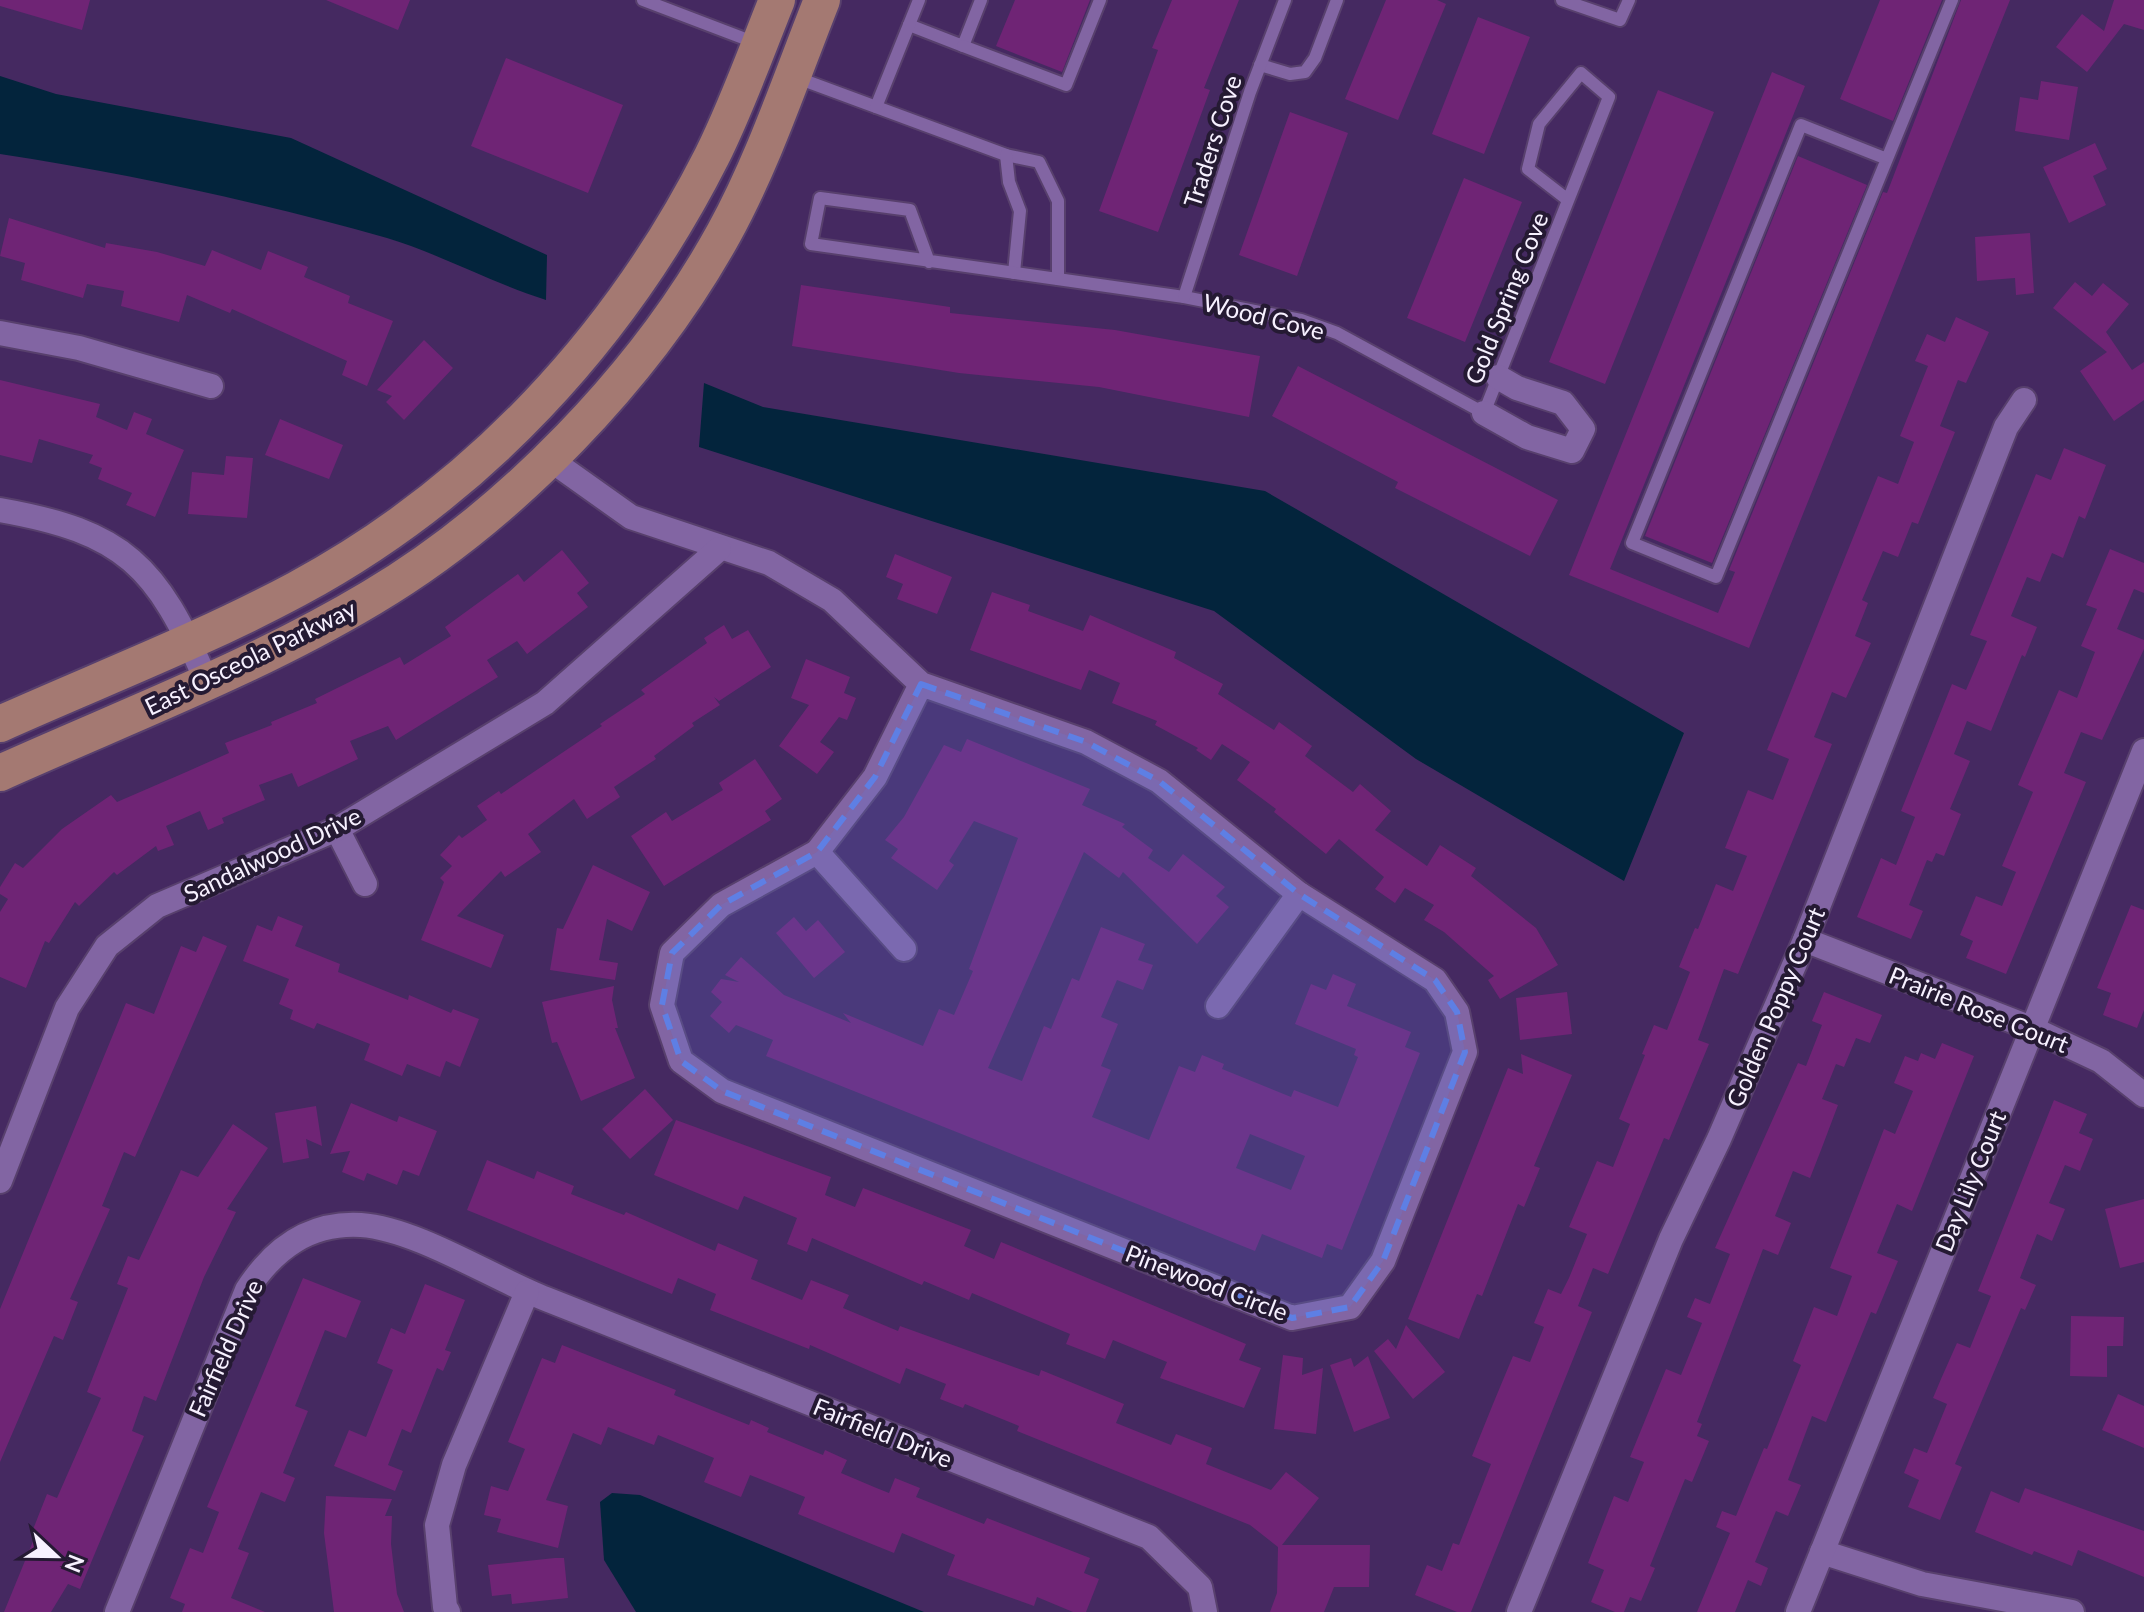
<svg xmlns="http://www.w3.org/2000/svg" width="2144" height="1612" font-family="Lato,sans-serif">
	<rect width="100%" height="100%" fill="#452961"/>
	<g fill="#03243c">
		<path d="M0,76L56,94L291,138L547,255L546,300C492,283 440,254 387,238C260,202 130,174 0,154Z"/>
		<polygon points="704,383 763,407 1265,491 1684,733 1624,881 1416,759 1214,611 699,447"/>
		<polygon points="612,1493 640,1495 924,1612 636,1612 604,1560 600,1502"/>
	</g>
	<g fill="#6f2475" fill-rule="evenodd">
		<polygon points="0,0 90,0 82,30 0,6"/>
		<polygon points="326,0 410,0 398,30"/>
		<polygon points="1015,0 1090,0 1062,72 996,46"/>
		<polygon points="1172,0 1239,0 1204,88 1210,90 1158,232 1099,211 1158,50 1152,48"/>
		<polygon points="1386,0 1437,0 1446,4 1398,120 1345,99"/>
		<polygon points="1880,0 1942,0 1893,121 1840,99"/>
		<polygon points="1961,0 2010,0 1749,648 1569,575 1772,72 1805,86 1610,569 1718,613 1735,572 1729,570 1883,192 1887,193"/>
		<polygon points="2114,0 2144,0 2144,30 2124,24 2087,72 2056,47 2082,14 2104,31"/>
		<polygon points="1478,17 1530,37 1484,154 1432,134"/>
		<polygon points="506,58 623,105 588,193 471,146"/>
		<polygon points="2041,81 2078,87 2069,140 2015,131 2020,97 2038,100"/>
		<polygon points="1658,90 1714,112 1605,384 1549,362"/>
		<polygon points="1290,112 1348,133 1297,276 1239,255"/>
		<polygon points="2095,143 2107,169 2093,176 2106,205 2069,223 2043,167"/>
		<polygon points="1798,156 1867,185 1712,563 1645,536"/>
		<polygon points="1464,178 1522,202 1465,342 1407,318"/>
		<polygon points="9,218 105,248 106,243 157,252 205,266 212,250 261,270 268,251 308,267 304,277 350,296 348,303 393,321 367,386 342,375 347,361 232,309 230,313 187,295 179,322 121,306 124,291 87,284 83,298 21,280 25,263 0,256"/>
		<polygon points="2030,233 2034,293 2016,295 2015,278 1977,281 1975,237"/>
		<polygon points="2075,282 2092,296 2103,283 2129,304 2106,332 2132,370 2144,362 2144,400 2114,421 2080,371 2107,352 2053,308"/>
		<polygon points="801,285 950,307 950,313 1115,330 1260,356 1249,417 1099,387 959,373 792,346"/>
		<polygon points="1956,317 1989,332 1966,383 1958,380 1940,426 1955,432 1918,524 1912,522 1898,557 1883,551 1862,600 1868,603 1855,636 1871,643 1846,698 1832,692 1814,737 1832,744 1738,974 1724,969 1698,1040 1709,1044 1669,1140 1664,1138 1608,1274 1593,1268 1578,1306 1592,1312 1471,1612 1457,1612 1415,1595 1427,1565 1442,1571 1453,1543 1459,1545 1491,1464 1472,1456 1493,1404 1513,1356 1530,1362 1544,1327 1534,1323 1548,1289 1561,1294 1569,1278 1587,1234 1569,1227 1597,1161 1613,1167 1630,1124 1619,1119 1645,1055 1642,1054 1654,1025 1667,1030 1690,972 1679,967 1695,928 1698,929 1716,884 1733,891 1747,856 1725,848 1748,790 1773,800 1789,759 1767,750 1878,476 1898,484 1914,442 1900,436 1928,366 1915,361 1927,334 1945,342"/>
		<polygon points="424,340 453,368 404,420 386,402 392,396 377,390"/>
		<polygon points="1298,366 1558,500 1530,556 1395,488 1398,482 1272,416"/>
		<polygon points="0,380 100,404 96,417 127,430 134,412 152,419 146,434 184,450 155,517 126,505 132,493 98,479 102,468 89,463 93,455 39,439 32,463 0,455"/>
		<polygon points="280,419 343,445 329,479 265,455"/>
		<polygon points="2064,448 2106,465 2085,519 2079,516 2063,558 2052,553 2040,582 2027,577 2011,616 2037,627 2025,657 2022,655 1991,731 1967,721 1954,754 1970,761 1950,809 1961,814 1944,856 1936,853 1932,862 1927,860 1909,905 1923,911 1911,939 1857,917 1881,858 1896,865 1915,817 1901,811 1952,684 1966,690 1987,641 1970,635 2036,474 2051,480"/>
		<polygon points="226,456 253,458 247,518 188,514 192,472 224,475"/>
		<polygon points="2110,549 2144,563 2144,593 2134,589 2117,629 2144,640 2144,649 2102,740 2081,732 2064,773 2086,782 2006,974 1966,958 1973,941 1960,935 1976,896 2002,906 2016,872 2002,866 2033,792 2018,785 2059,690 2077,698 2095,652 2081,646 2097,609 2086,605"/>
		<polygon points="562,550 589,583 577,593 588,607 527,654 517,641 487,660 498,677 396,740 388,726 350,741 358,759 322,776 298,787 292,773 259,785 265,800 222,818 224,823 208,830 200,811 166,826 174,845 158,851 156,846 117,875 114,872 79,906 75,902 49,943 45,941 26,988 0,977 0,912 8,899 0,894 0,887 15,863 23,868 62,829 111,795 117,802 184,773 229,753 225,743 272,725 271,722 317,703 315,699 400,657 404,665 451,636 445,627 518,574 524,582"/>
		<polygon points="895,554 952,577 937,614 897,599 903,584 886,577"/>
		<polygon points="992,592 1030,605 1028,611 1083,631 1090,615 1176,652 1174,658 1223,684 1218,694 1274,730 1279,722 1312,746 1305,756 1353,792 1360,784 1391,811 1375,830 1427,866 1440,845 1476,868 1471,876 1536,928 1558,965 1500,999 1488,980 1494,976 1444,932 1424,920 1434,905 1405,888 1395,903 1375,889 1384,877 1339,839 1326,854 1274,812 1276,809 1237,780 1250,762 1222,744 1211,760 1196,750 1198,748 1155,725 1157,721 1112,703 1120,683 1089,670 1081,690 970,650"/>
		<polygon points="724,625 732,639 748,630 771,667 719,701 714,697 720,705 692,723 694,726 654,756 656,759 614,787 620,797 587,819 574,799 528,834 541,852 505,877 501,871 457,916 504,935 491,968 421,940 444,882 440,878 452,866 440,855 459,835 462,838 487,820 477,806 499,791 501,794 602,726 600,724 645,694 641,690 707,643 704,638"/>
		<polygon points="806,659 850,677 844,693 856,698 847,720 839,717 820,742 834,752 817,774 779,746 809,705 791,698"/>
		<path d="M967,739L1090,789L1082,805L1125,824L1122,827L1153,850L1148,858L1169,872L1183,854L1225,887L1216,896L1229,907L1197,944L1123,872L1119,878L1084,852L988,1068L1022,1081L1044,1026L1051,1029L1072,978L1079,981L1101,927L1145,944L1138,960L1153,965L1143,990L1117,980L1101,1017L1118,1024L1101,1066L1111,1070L1092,1117L1149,1140L1179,1066L1195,1072L1202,1055L1224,1064L1222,1069L1291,1097L1294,1090L1338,1107L1358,1057L1354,1055L1356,1049L1295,1024L1311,984L1326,990L1333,974L1356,984L1347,1006L1411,1032L1405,1047L1420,1053L1342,1250L1327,1244L1322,1258L1262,1234L1255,1251L766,1056L773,1040L736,1025L729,1033L710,1016L722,1002L711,992L721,979L739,982L725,975L741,957L784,995L851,1023L843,1013L923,1046L939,1009L954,1015L973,971L969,969L1018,838L974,821L949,861L954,865L937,890L891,858L898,849L885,840L904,817L944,745L961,752ZM1250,1134L1305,1156L1291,1190L1236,1168Z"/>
		<polygon points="755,759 782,799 765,811 771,820 664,886 631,836 666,812 672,821 723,790 719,783"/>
		<polygon points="593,865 650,892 632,931 607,919 599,960 618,963 615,980 550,970 557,928 563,929"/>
		<polygon points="2131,905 2144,910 2144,1010 2137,1028 2103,1015 2111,993 2097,988"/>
		<polygon points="278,916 303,926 295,946 340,964 338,972 408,1000 409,995 451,1013 453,1009 479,1019 460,1067 446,1061 440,1077 407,1064 402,1076 364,1060 370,1044 317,1023 314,1029 290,1019 293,1010 279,1004 289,979 243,961 257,925 272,931"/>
		<polygon points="794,917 806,931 818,920 845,952 814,978 776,933"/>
		<polygon points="203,936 227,946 135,1157 124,1152 102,1206 110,1209 70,1299 78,1302 63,1340 54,1336 0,1462 0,1309 126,1003 154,1014 181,946 196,952"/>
		<polygon points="614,986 612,1000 618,1028 615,1028 635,1078 581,1101 557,1042 552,1043 542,1002"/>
		<polygon points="1567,992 1572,1034 1520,1040 1516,998"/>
		<polygon points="1824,992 1882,1015 1870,1043 1856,1038 1844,1067 1836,1064 1822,1099 1838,1105 1821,1150 1810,1178 1793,1171 1775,1216 1791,1223 1778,1255 1763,1249 1697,1422 1702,1424 1697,1436 1709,1441 1692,1482 1685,1479 1650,1566 1655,1568 1641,1601 1630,1597 1624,1612 1615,1612 1591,1602 1604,1570 1588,1563 1614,1496 1628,1502 1644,1462 1630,1457 1666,1369 1681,1375 1702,1323 1687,1317 1695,1298 1710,1304 1730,1254 1715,1248 1798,1063 1806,1066 1822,1025 1812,1021"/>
		<polygon points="1942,1043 1974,1056 1912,1211 1897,1204 1877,1253 1898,1261 1876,1314 1871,1312 1826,1422 1812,1416 1788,1480 1801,1485 1788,1516 1776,1511 1755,1562 1768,1568 1761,1586 1748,1580 1735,1612 1697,1612 1730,1533 1716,1527 1722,1511 1736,1516 1764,1448 1767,1449 1801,1365 1793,1361 1814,1307 1837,1316 1852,1276 1830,1268 1884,1129 1895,1134 1913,1091 1894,1083 1905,1056 1918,1061 1921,1053 1935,1059"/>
		<polygon points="1521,1054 1572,1075 1534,1166 1540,1168 1524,1207 1518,1204 1482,1296 1477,1294 1459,1339 1408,1319 1508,1068 1523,1074"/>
		<polygon points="645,1089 673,1120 630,1159 602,1129"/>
		<polygon points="2054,1100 2087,1114 2079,1133 2093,1139 2080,1171 2065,1165 2049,1203 2065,1209 2052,1241 2037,1234 2020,1278 2036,1285 2025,1310 2021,1308 1955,1464 1962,1467 1940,1520 1908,1507 1919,1480 1904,1473 1914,1448 1927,1453 1947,1404 1933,1398 1941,1379 1957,1343 1970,1348 1991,1296 1978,1291"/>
		<polygon points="351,1103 397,1122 399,1116 437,1131 419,1176 403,1170 397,1185 367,1173 364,1181 342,1172 350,1151 330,1154"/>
		<polygon points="316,1106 322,1146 306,1139 309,1158 283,1163 275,1113"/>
		<polygon points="676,1120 831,1177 825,1195 855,1207 863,1188 971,1230 964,1246 994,1259 1001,1242 1246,1344 1239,1360 1261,1368 1244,1408 1160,1378 1167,1362 1113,1340 1105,1359 1066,1344 1070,1334 972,1293 969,1300 924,1281 922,1285 812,1238 807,1252 787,1244 797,1218 744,1196 738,1210 654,1175"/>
		<polygon points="233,1124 268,1148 227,1209 236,1212 204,1277 156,1401 144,1396 132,1431 144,1436 80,1589 68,1584 51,1612 4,1612 36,1534 32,1532 47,1494 57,1498 101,1398 87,1392 128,1288 117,1284 128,1256 139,1260 181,1170 198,1177"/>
		<polygon points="487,1160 534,1179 537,1171 574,1186 571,1194 624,1215 626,1212 715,1251 718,1243 758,1260 751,1279 802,1300 811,1280 849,1295 843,1308 898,1331 900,1326 1039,1376 1041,1370 1124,1404 1116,1423 1171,1445 1176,1434 1212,1448 1206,1464 1271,1490 1286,1472 1319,1498 1282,1545 1370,1545 1369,1587 1334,1587 1324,1612 1270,1612 1277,1593 1278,1547 1250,1525 1017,1431 1019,1426 965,1404 963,1408 940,1399 946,1384 906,1368 900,1384 810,1345 809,1349 710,1310 716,1294 678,1278 672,1294 467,1210"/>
		<polygon points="2144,1199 2144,1262 2120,1268 2105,1209"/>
		<polygon points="303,1278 361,1301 346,1338 325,1330 295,1406 308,1411 283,1473 295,1478 285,1502 261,1492 238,1549 249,1553 231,1598 265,1612 182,1612 185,1604 170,1598 190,1548 203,1553 219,1512 207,1507"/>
		<polygon points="425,1284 465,1300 445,1350 451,1352 443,1371 437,1368 411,1433 402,1429 388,1465 403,1471 395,1491 334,1466 349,1430 366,1437 393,1370 377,1363 391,1328 405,1334"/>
		<polygon points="2071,1316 2124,1317 2123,1346 2107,1346 2107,1377 2070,1376"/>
		<polygon points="1406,1325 1445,1372 1413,1399 1374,1351 1388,1339 1396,1349"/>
		<polygon points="562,1345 676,1390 674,1395 749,1425 751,1420 769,1428 767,1432 823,1455 825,1450 847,1460 841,1473 874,1487 889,1493 895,1478 920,1488 916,1497 984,1524 987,1518 1090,1558 1084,1573 1099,1579 1086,1612 1073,1612 1037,1597 1034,1606 947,1575 955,1555 902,1533 894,1553 837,1530 798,1514 805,1497 750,1475 741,1497 704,1482 714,1458 658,1435 654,1445 608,1427 601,1445 573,1433 546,1500 568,1506 558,1548 497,1532 501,1519 484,1515 491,1486 508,1491 525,1449 508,1442 542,1358 555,1363"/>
		<polygon points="1283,1355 1303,1358 1302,1375 1323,1368 1316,1434 1274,1429"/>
		<polygon points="1368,1356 1390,1418 1354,1432 1330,1365 1351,1358 1354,1367"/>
		<polygon points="2118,1394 2144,1406 2144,1448 2102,1430"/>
		<polygon points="2025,1488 2144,1531 2144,1577 2078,1550 2072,1566 2034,1551 2032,1555 1975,1532 1991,1491 2019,1503"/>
		<polygon points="326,1496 392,1499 385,1516 392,1516 391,1544 397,1594 404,1612 334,1612 324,1533"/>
		<polygon points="555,1558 564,1558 568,1598 512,1604 511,1594 492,1596 488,1565"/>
	</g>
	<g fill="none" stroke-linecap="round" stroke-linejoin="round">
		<defs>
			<g id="lane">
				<polyline points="643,0 756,43"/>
				<polyline points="1562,0 1620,20 1629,0"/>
				<polyline points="909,25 963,46 981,0"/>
				<polyline points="963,46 1066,85 1100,0"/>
				<polyline points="1260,65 1290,74 1305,72 1315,58 1337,0"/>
				<polyline points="795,77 1006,155 1039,162 1058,201 1058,279"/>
				<polyline points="876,107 919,0"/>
				<polyline points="1006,155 1009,182 1020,211 1014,273"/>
				<polyline points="1887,159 1801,125 1632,543 1716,577 1952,0"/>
				<polyline points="929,262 910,210 820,198 811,244 1184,297 1301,320 1337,333 1484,413 1609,97 1581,73 1539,124 1528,169 1568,200"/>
				<polyline points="1184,297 1250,92 1285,0"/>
			</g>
			<g id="street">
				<polyline points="0,333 79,348 211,386"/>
				<polyline points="1484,413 1527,437 1572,451 1583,429 1563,403 1517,388 1498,377"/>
				<polyline points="548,458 631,517 769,563 832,600 921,684 1086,742 1159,781 1299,894 1435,980 1457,1012 1465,1052 1383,1261 1350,1307 1292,1318 722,1091 681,1061 662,1005 672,953 721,905 817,852 875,777 921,684"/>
				<path d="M0,510C125,532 157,566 206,680"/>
				<polyline points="337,829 365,884"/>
				<polyline points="817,852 904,949"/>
				<polyline points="1805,940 2031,1028 2101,1061 2144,1095"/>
				<polyline points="1218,1006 1299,894"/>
				<polyline points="0,1181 67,1008 107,946 157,906 337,829 545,703 719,549"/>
				<polyline points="1822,1552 1922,1584 2072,1612"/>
				<path d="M117,1612L247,1290C274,1248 310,1222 361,1225C417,1229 492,1278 546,1299C747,1379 948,1458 1149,1537L1200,1587L1205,1612"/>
				<polyline points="448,1612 445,1607 437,1525 454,1465 527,1292"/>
				<polyline points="1519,1612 1671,1239 1719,1139 1805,940 2006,427 2024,400"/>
				<polyline points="1798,1612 2144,751"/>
			</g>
			<g id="primary">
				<path d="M0,724C98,680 202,640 297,589C477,492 620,338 712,156C737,106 756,52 777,0"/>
				<path d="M0,773C124,717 254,668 371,598C509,516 646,375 724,233C764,160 791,78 822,0"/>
			</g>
		</defs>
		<use href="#lane" stroke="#58406d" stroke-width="16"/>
		<use href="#street" stroke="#58406d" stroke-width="28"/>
		<use href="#primary" stroke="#58406d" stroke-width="40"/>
		<use href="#lane" stroke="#8265a3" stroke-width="12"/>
		<use href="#street" stroke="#8265a3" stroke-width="24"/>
		<use href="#primary" stroke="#a47972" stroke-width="36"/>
	</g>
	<path fill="#5e7fe4" fill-opacity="0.2" stroke="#5e7fe4" stroke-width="6" stroke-dasharray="16 10" stroke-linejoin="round" d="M921,684L1086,742L1159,781L1299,894L1435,980L1457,1012L1465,1052L1383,1261L1350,1307L1292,1318L722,1091L681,1061L662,1005L672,953L721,905L817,852L875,777Z"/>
	<g text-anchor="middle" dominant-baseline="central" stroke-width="8" stroke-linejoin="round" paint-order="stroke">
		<g font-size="24" fill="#f7f1ff" stroke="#251a33">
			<text transform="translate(1212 141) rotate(-72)">Traders Cove</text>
			<text transform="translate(1506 298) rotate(-68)">Gold Spring Cove</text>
			<text transform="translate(1264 316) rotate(14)">Wood Cove</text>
			<text transform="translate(250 657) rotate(-26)">East Osceola Parkway</text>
			<text transform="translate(272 854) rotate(-25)">Sandalwood Drive</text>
			<text transform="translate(1775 1007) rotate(-67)">Golden Poppy Court</text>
			<text transform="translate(1979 1009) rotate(22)">Prairie Rose Court</text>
			<text transform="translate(1970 1181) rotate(-68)">Day Lily Court</text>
			<text transform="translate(1207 1282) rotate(21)">Pinewood Circle</text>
			<text transform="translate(225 1348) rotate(-66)">Fairfield Drive</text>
			<text transform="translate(883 1432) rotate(22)">Fairfield Drive</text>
		</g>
	</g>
	<g transform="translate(56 1556) rotate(112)" stroke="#251a33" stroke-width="6" paint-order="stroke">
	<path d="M0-6L14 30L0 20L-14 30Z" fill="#f7f1ff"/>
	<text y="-12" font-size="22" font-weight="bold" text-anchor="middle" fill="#f7f1ff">N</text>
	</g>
</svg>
